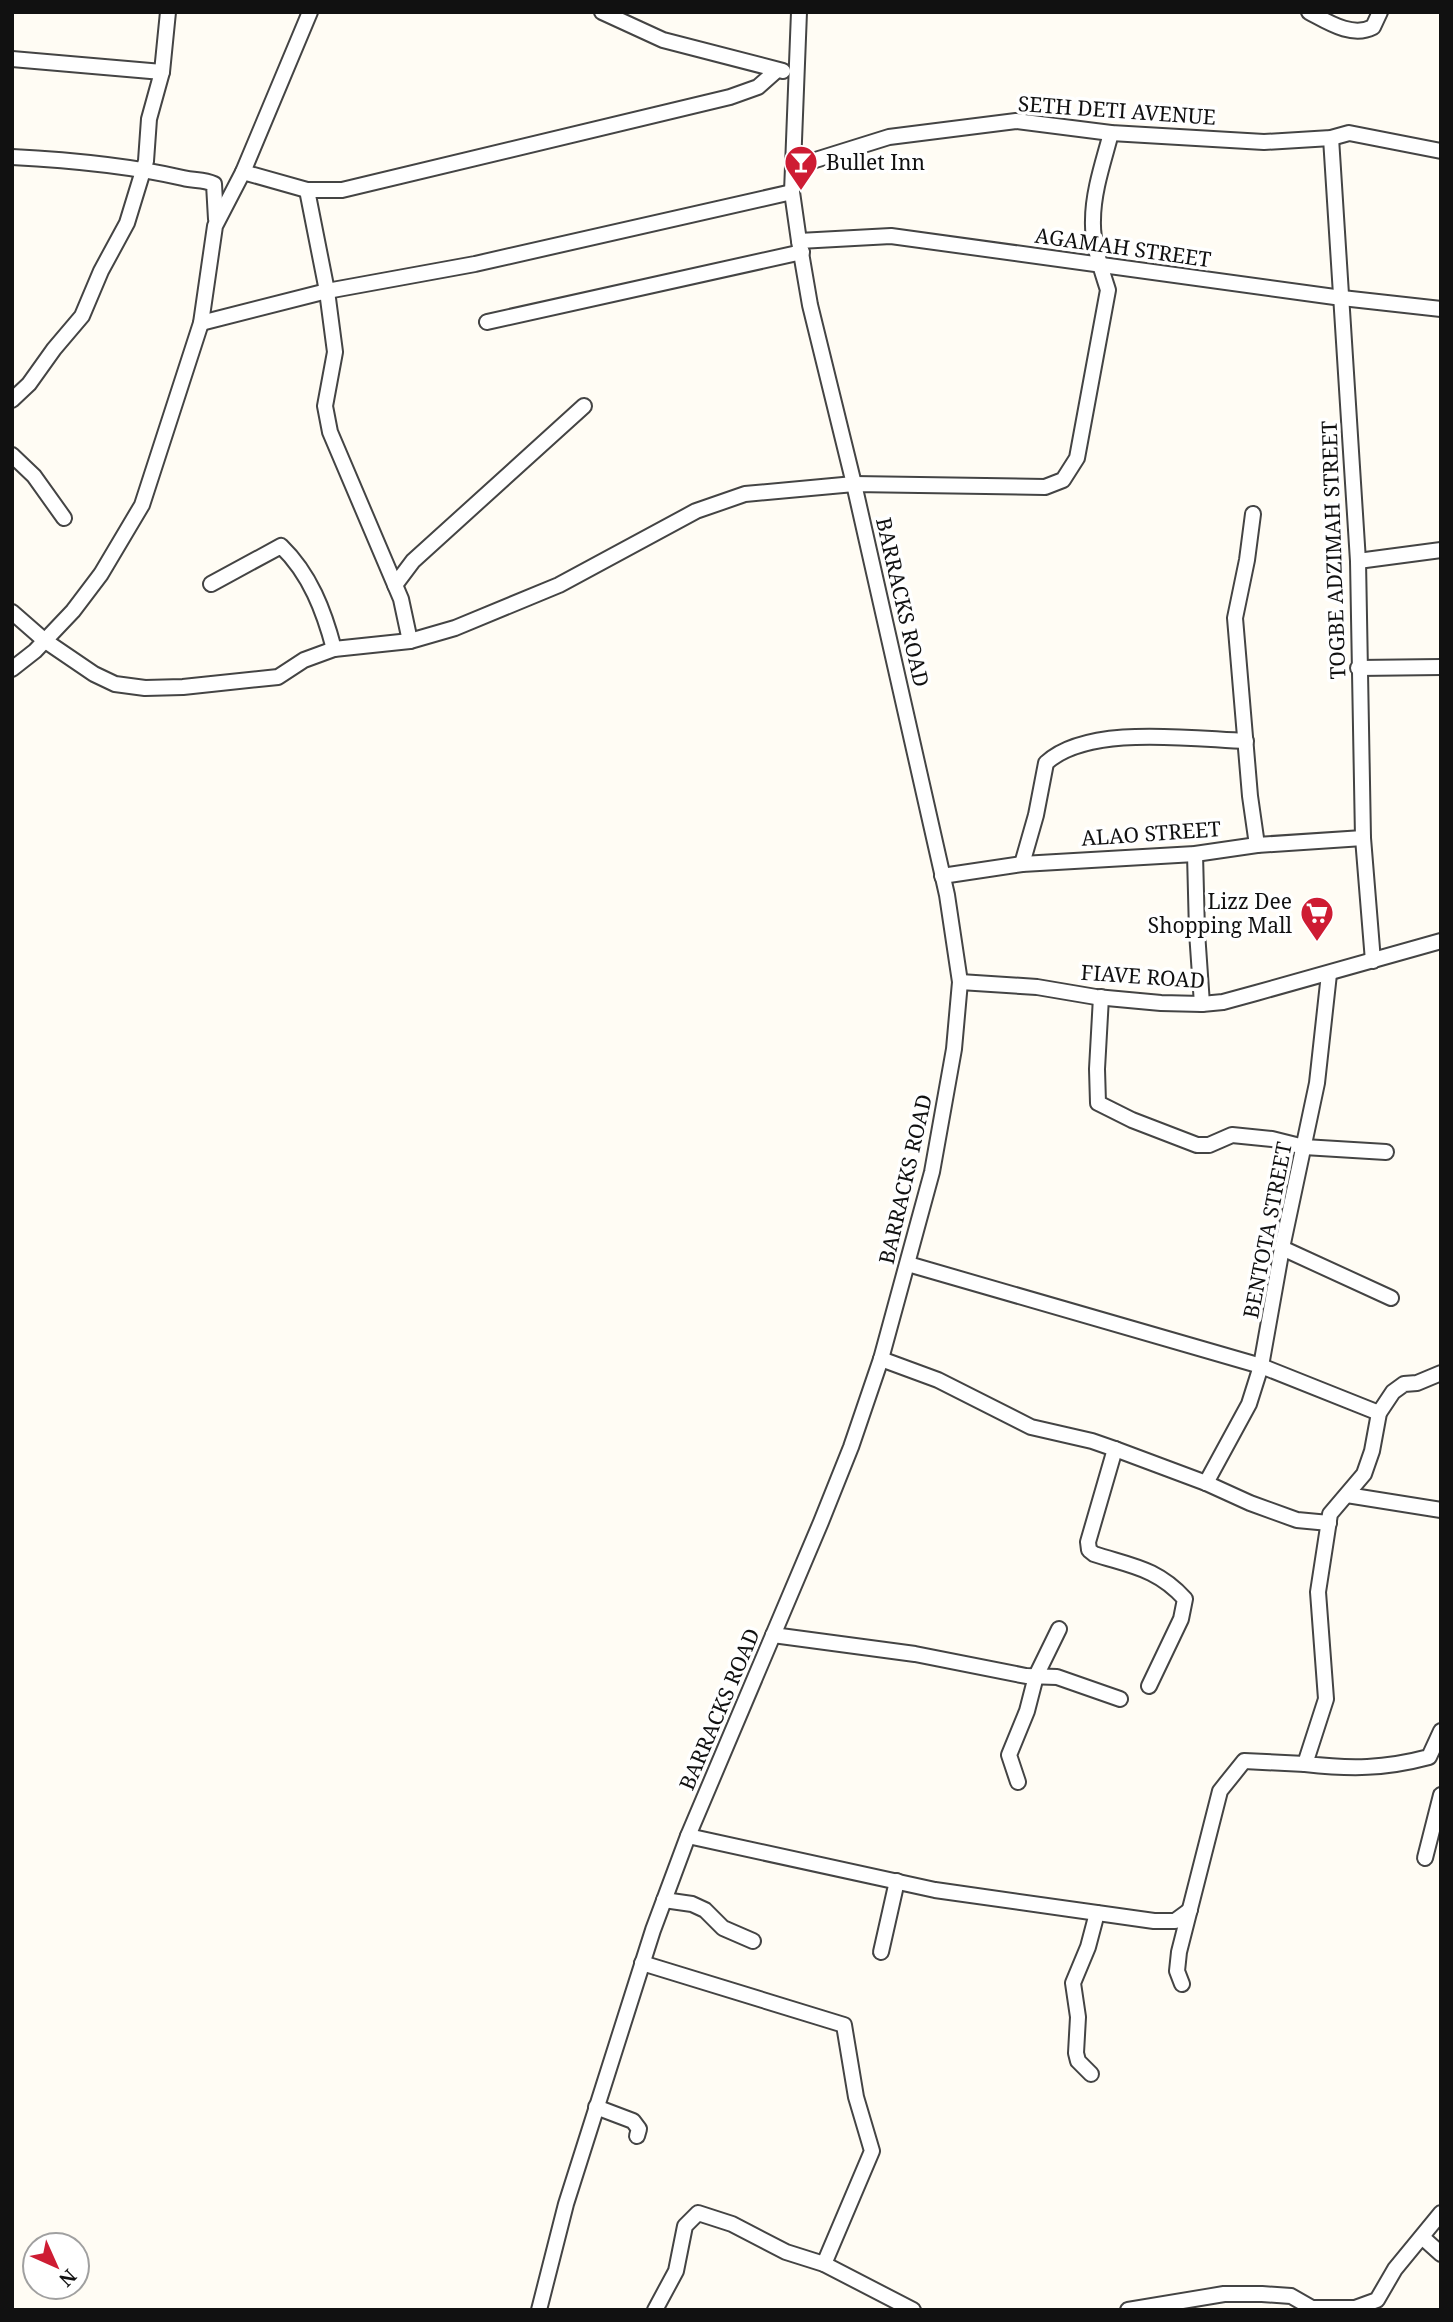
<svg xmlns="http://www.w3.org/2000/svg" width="1453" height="2322" font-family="'Noto Serif',serif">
	<rect width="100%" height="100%" fill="#fffcf4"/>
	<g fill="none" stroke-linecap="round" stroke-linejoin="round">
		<defs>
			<g id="minor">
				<polyline points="602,12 663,40 783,71"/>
				<path d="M1309,12C1328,22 1352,38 1373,27L1380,12"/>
				<polyline points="12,59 162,72"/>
				<polyline points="1331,138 1358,561 1363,838 1373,961"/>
				<path d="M12,157C70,160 127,165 183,178C195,181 203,179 214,184L216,219"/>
				<polyline points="793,167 889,137 1016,121 1111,133 1264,142 1331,138 1349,133 1441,151"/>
				<polyline points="243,172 307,190 342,190 730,97 758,87 776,71"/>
				<polyline points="307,190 327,291 335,352 325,406 330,432 401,599 410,641"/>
				<polyline points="799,241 891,236 1342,298 1441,309"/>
				<polyline points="487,322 802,252"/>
				<polyline points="201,323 327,291 475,264 792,192"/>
				<polyline points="12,400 29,384 54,349 82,316 101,271 127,223 146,161 149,119 162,72 168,12"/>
				<polyline points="12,455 34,476 64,518"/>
				<polyline points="1253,514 1247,560 1235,618 1250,796 1257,845"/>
				<polyline points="1358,561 1441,550"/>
				<path d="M211,584L281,546C310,574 324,611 334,649"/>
				<polyline points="395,585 413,561 584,406"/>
				<path d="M12,612L44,640L94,674L115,684L145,688L183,687L278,677L304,660L334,649L410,641L455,628L559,585L696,511L745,494L854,484L1045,487L1063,480L1077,458L1108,290C1101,268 1092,243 1093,220C1093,191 1104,160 1111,133"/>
				<polyline points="1358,668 1441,667"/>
				<polyline points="12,669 35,651 73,611 101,574 142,505 201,323 215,226 243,172 310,12"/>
				<polyline points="1195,854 1197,932 1202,1004"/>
				<path d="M1022,864L1036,815L1046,763C1088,724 1192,739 1246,741"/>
				<polyline points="942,876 1022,864 1195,854 1257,845 1363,838"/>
				<polyline points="960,982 1037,987 1096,997 1161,1003 1202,1004 1223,1002 1256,993 1441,941"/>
				<polyline points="1101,997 1097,1069 1098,1103 1132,1120 1197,1145 1209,1145 1232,1135 1272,1139 1304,1147 1386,1152"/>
				<polyline points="1282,1248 1391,1298"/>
				<polyline points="908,1264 1261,1366 1379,1413"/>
				<polyline points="881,1359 938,1380 1031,1427 1092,1441 1115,1449 1206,1483 1250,1503 1297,1520 1329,1523"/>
				<path d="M1441,1373L1417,1383L1404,1384L1393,1392L1379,1413L1372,1451L1364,1474L1330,1514L1318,1592L1326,1699L1305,1764C1351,1769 1384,1769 1429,1757L1441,1731"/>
				<path d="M1115,1449L1088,1542L1089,1550L1094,1554C1131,1566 1157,1568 1185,1599L1181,1619L1149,1686"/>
				<polyline points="1206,1483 1249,1404 1261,1366 1282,1248 1317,1083 1329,974"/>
				<polyline points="1347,1495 1441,1510"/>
				<polyline points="773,1635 915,1654 1026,1676 1057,1677 1120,1699"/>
				<polyline points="1018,1782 1009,1755 1027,1711 1036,1676 1059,1629"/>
				<polyline points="688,1836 935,1890 1154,1921 1175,1921 1190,1910"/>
				<polyline points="1425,1858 1441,1795"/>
				<polyline points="664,1900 692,1904 705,1910 723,1928 753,1941"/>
				<polyline points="881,1952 897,1881"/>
				<polyline points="642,1963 844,2025 856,2097 872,2151 824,2264"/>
				<polyline points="1182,1984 1177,1971 1179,1952 1220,1791 1244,1761 1305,1764"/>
				<polyline points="1091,2074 1078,2061 1076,2053 1078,2017 1073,1983 1088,1947 1097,1913"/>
				<polyline points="596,2107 633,2121 639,2129 637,2136"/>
				<polyline points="1422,2237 1441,2254"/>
				<polyline points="539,2310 566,2204 653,1930 688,1836 821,1522 851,1447 881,1359 932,1172 954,1049 960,982 947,895 854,484 810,305 799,241 792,192 799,12"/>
				<polyline points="655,2310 676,2271 685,2226 698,2213 732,2224 786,2252 824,2264 913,2310"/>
				<polyline points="1128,2310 1224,2294 1262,2294 1291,2296 1312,2308"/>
				<polyline points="1312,2310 1312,2308 1355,2308 1377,2300 1395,2269 1441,2213"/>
			</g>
		</defs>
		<use href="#minor" stroke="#444" stroke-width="18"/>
		<use href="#minor" stroke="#fff" stroke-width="14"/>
	</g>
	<defs>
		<symbol id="bar-pin" viewBox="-11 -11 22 30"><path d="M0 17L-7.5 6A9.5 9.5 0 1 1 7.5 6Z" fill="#ce1c33" stroke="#fff"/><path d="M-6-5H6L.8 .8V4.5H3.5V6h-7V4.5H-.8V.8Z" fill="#fff"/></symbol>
		<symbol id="supermarket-pin" viewBox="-11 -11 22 30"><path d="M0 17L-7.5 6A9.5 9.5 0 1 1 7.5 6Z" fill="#ce1c33" stroke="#fff"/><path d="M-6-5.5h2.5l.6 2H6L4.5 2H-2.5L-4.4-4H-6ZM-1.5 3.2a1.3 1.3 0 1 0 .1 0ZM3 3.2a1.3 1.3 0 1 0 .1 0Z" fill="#fff"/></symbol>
	</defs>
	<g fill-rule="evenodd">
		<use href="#bar-pin" x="782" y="143" width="38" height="52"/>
		<use href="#supermarket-pin" x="1298" y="894" width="38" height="52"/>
	</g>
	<g text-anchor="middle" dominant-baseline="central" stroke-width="7" stroke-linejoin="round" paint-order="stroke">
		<g font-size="21" fill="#111" stroke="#fff">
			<text transform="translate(1117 110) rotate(4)">SETH DETI AVENUE</text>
			<text transform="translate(1123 247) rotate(8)">AGAMAH STREET</text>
			<text transform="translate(1333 550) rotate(-92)">TOGBE ADZIMAH STREET</text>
			<text transform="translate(903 602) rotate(77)">BARRACKS ROAD</text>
			<text transform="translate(1151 833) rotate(-4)">ALAO STREET</text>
			<text transform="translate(1143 976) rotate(4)">FIAVE ROAD</text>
			<text transform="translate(905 1179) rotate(-77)">BARRACKS ROAD</text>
			<text transform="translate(1267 1230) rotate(-79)">BENTOTA STREET</text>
			<text transform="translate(719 1709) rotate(-67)">BARRACKS ROAD</text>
		</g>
		<g font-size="21" fill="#111" stroke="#fff" text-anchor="start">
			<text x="826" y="162">Bullet Inn</text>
			<text x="1292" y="901" text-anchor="end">Lizz Dee<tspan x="1292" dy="24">Shopping Mall</tspan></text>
		</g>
	</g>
	<rect width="1453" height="2322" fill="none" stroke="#111111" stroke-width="28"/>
	<g transform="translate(56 2266) rotate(135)"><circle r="33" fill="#ffffff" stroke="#a0a0a0" stroke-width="2"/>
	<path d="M0-5L12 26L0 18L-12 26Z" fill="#ce1c33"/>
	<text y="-10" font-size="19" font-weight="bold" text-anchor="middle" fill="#111111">N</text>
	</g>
</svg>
